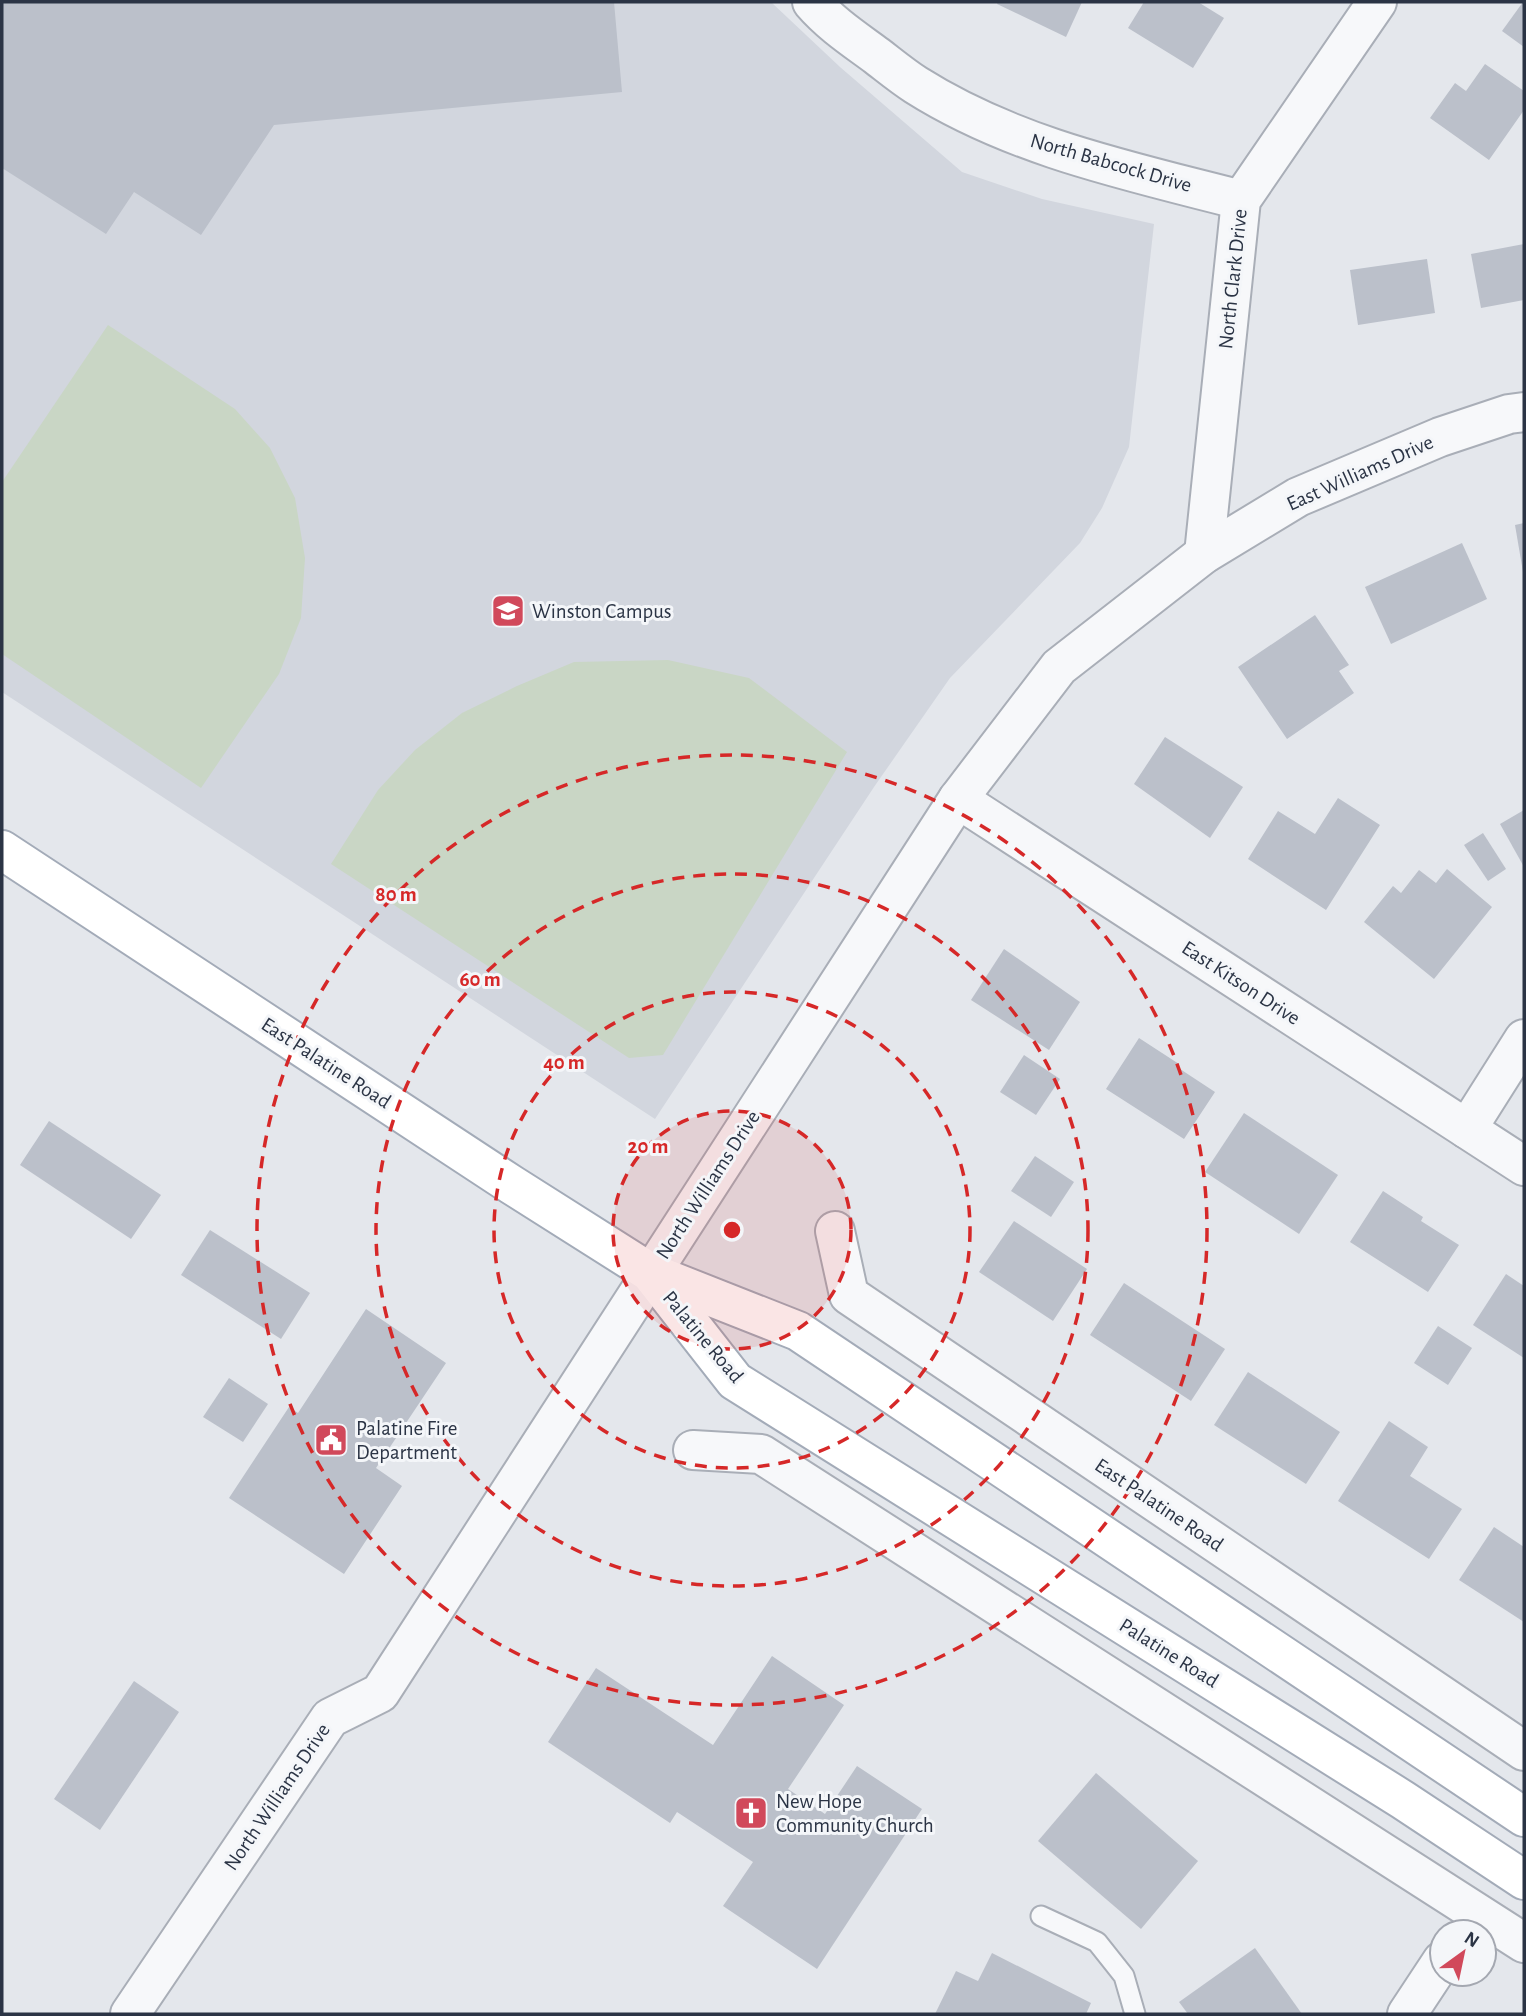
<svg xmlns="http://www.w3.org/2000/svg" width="1526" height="2016" font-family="'Alegreya Sans',sans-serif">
	<rect width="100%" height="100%" fill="#e4e7ec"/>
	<polygon fill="#d2d6de" points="2,2 771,2 840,67 962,172 1042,199 1154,224 1129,447 1102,508 1080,543 950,678 874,787 655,1119 2,692"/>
	<g fill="#c9d6c5">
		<polygon points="108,325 235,409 270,448 295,498 305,558 301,618 279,674 201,788 2,654 2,482"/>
		<polygon points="668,660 749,678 847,752 663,1055 629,1058 331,864 378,790 415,750 462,713 517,686 574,662"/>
	</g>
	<g fill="#bbc0ca">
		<polygon points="2,2 614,2 622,92 274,125 201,235 134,192 106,234 2,168"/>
		<polygon points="998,2 1082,2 1066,37 997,4"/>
		<polygon points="1144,2 1198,2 1224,18 1193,68 1128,28"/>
		<polygon points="1523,2 1524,2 1524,47 1502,31"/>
		<polygon points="1485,64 1524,91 1524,110 1489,160 1430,118 1455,83 1466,91"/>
		<polygon points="1524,244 1524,300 1481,308 1471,254"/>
		<polygon points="1427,259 1435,313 1358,325 1350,270"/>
		<polygon points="1524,523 1524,572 1523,572 1515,525"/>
		<polygon points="1462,543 1487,599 1391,644 1365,587"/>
		<polygon points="1315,615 1349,665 1339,671 1354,693 1287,739 1238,667"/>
		<polygon points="1165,737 1243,787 1210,838 1134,784"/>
		<polygon points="1338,798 1380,825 1326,910 1248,859 1278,811 1315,834"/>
		<polygon points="1524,810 1524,867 1500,824"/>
		<polygon points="1483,833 1506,869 1488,881 1464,845"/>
		<polygon points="1447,869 1492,907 1434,979 1364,922 1393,886 1401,893 1419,870 1436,883"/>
		<polygon points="1004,949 1080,1002 1049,1050 971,1000"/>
		<polygon points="1139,1038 1179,1064 1177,1067 1215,1092 1184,1139 1106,1089"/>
		<polygon points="1024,1055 1060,1079 1036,1115 1000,1092"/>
		<polygon points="1244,1113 1338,1175 1299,1234 1205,1172"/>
		<polygon points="49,1121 161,1195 131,1239 20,1165"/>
		<polygon points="1035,1156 1074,1182 1051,1217 1011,1191"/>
		<polygon points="1383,1191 1423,1217 1421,1221 1459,1245 1428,1292 1350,1242"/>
		<polygon points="1014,1221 1087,1269 1053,1321 979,1272"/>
		<polygon points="210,1230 310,1293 281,1339 181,1275"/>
		<polygon points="1506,1274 1524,1286 1524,1358 1473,1325"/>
		<polygon points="1124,1283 1225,1349 1191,1401 1090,1335"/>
		<polygon points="366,1309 446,1363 376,1468 402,1486 344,1574 229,1498 289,1407 298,1413"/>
		<polygon points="1438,1326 1472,1348 1448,1385 1414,1363"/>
		<polygon points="1248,1372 1340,1432 1306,1484 1214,1425"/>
		<polygon points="229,1378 268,1404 243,1442 203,1417"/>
		<polygon points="1389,1421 1428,1447 1410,1476 1462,1509 1429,1559 1338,1501"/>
		<polygon points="1494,1527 1524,1547 1524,1622 1459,1580"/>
		<polygon points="772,1656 844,1705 788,1789 825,1814 857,1766 922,1809 817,1969 723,1906 753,1862 677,1812 670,1823 548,1742 596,1668 713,1745"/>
		<polygon points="134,1681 179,1712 100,1830 54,1799"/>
		<polygon points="1096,1773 1198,1861 1141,1929 1038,1841"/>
		<polygon points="1255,1948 1302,2014 1188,2014 1179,2002"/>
		<polygon points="992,1953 1091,2003 1086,2014 935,2014 956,1971 978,1981"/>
	</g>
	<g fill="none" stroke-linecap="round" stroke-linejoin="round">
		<defs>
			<polyline id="lane" points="1041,1916 1097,1942 1124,1976 1135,2014"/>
			<g id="street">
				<path d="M812,2C831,24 854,39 877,56C890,66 902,76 916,85C1014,147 1129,171 1241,200"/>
				<polyline points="1204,554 1241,200 1377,2"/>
				<polyline points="958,799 1524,1166"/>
				<polyline points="1467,1129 1524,1039"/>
				<polyline points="835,1231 849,1295 1524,1751"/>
				<polyline points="693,1450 761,1454 1524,1943"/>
				<polyline points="130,2014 330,1718 380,1693 958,799 1059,667 1204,554 1298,497 1440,437 1509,414 1524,412"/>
				<polyline points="1407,2014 1442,1961"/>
			</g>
			<g id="primary">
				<polyline points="2,850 512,1185 651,1273 798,1331 1524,1817"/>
				<polyline points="652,1275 735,1381 1403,1800 1524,1880"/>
			</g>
		</defs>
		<use href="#lane" stroke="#a9aeb7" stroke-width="23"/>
		<use href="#street" stroke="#a9aeb7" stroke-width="42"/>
		<use href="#primary" stroke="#a3abb8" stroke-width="42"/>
		<use href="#lane" stroke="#f7f8fa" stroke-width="19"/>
		<use href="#street" stroke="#f7f8fa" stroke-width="38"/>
		<use href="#primary" stroke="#fff" stroke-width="38"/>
	</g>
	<circle cx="732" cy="1230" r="119" fill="#d62828" fill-opacity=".12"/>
	<g fill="none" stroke="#d62828" stroke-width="3.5" stroke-dasharray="12 9">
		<circle cx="732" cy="1230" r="119"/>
		<circle cx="732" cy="1230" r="238"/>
		<circle cx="732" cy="1230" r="356"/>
		<circle cx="732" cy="1230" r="475"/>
	</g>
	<defs>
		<symbol id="school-square" viewBox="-11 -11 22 22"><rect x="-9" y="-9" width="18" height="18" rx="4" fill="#d1495b" stroke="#f4f6f9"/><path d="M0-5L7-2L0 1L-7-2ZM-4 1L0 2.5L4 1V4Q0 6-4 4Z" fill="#fff"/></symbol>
		<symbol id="civic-square" viewBox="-11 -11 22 22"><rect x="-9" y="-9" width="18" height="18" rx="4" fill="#d1495b" stroke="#f4f6f9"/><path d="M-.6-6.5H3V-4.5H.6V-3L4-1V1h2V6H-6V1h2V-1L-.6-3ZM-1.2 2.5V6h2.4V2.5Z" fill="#fff"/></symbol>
		<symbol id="church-square" viewBox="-11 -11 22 22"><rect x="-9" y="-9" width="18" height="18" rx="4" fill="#d1495b" stroke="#f4f6f9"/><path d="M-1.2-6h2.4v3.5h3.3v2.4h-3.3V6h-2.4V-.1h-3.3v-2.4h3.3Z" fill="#fff"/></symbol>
	</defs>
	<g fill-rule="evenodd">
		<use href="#school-square" x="489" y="592" width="38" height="38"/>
		<use href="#civic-square" x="312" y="1421" width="38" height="38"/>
		<use href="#church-square" x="732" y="1794" width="38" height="38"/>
	</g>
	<g text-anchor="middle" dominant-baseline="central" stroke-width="6" stroke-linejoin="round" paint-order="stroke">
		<g font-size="21" fill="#2b3445" stroke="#f4f6f9">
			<text transform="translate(1111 163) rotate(16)">North Babcock Drive</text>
			<text transform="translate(1233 279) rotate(-84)">North Clark Drive</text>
			<text transform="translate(1360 473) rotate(-24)">East Williams Drive</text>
			<text transform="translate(1241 983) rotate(33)">East Kitson Drive</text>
			<text transform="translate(326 1063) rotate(33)">East Palatine Road</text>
			<text transform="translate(708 1185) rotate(-57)">North Williams Drive</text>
			<text transform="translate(703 1337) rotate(50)">Palatine Road</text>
			<text transform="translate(1159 1505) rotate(34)">East Palatine Road</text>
			<text transform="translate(1169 1653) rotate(32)">Palatine Road</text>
			<text transform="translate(277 1797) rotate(-56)">North Williams Drive</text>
		</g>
		<g font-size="21" fill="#2b3445" stroke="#f4f6f9" text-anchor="start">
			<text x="532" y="611">Winston Campus</text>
			<text x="356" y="1428">Palatine Fire<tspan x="356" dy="24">Department</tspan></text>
			<text x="776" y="1801">New Hope<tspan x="776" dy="24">Community Church</tspan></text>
		</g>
	</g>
	<circle cx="732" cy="1230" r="10" fill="#d62828" stroke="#f4f6f9" stroke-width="3.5"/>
	<g font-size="21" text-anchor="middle" font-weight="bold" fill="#d62828" stroke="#f4f6f9" stroke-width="6" stroke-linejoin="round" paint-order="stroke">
		<text x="396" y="901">80 m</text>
		<text x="480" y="986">60 m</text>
		<text x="564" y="1069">40 m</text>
		<text x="648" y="1153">20 m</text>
	</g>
	<rect width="1526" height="2016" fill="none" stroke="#2b3445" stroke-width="7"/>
	<g transform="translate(1463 1953) rotate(33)"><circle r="33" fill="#f4f6f9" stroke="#a4a8b1" stroke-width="2"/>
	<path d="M0-5L12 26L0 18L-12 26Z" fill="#d1495b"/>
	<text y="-10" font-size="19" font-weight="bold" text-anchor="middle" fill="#2b3445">N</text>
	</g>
</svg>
